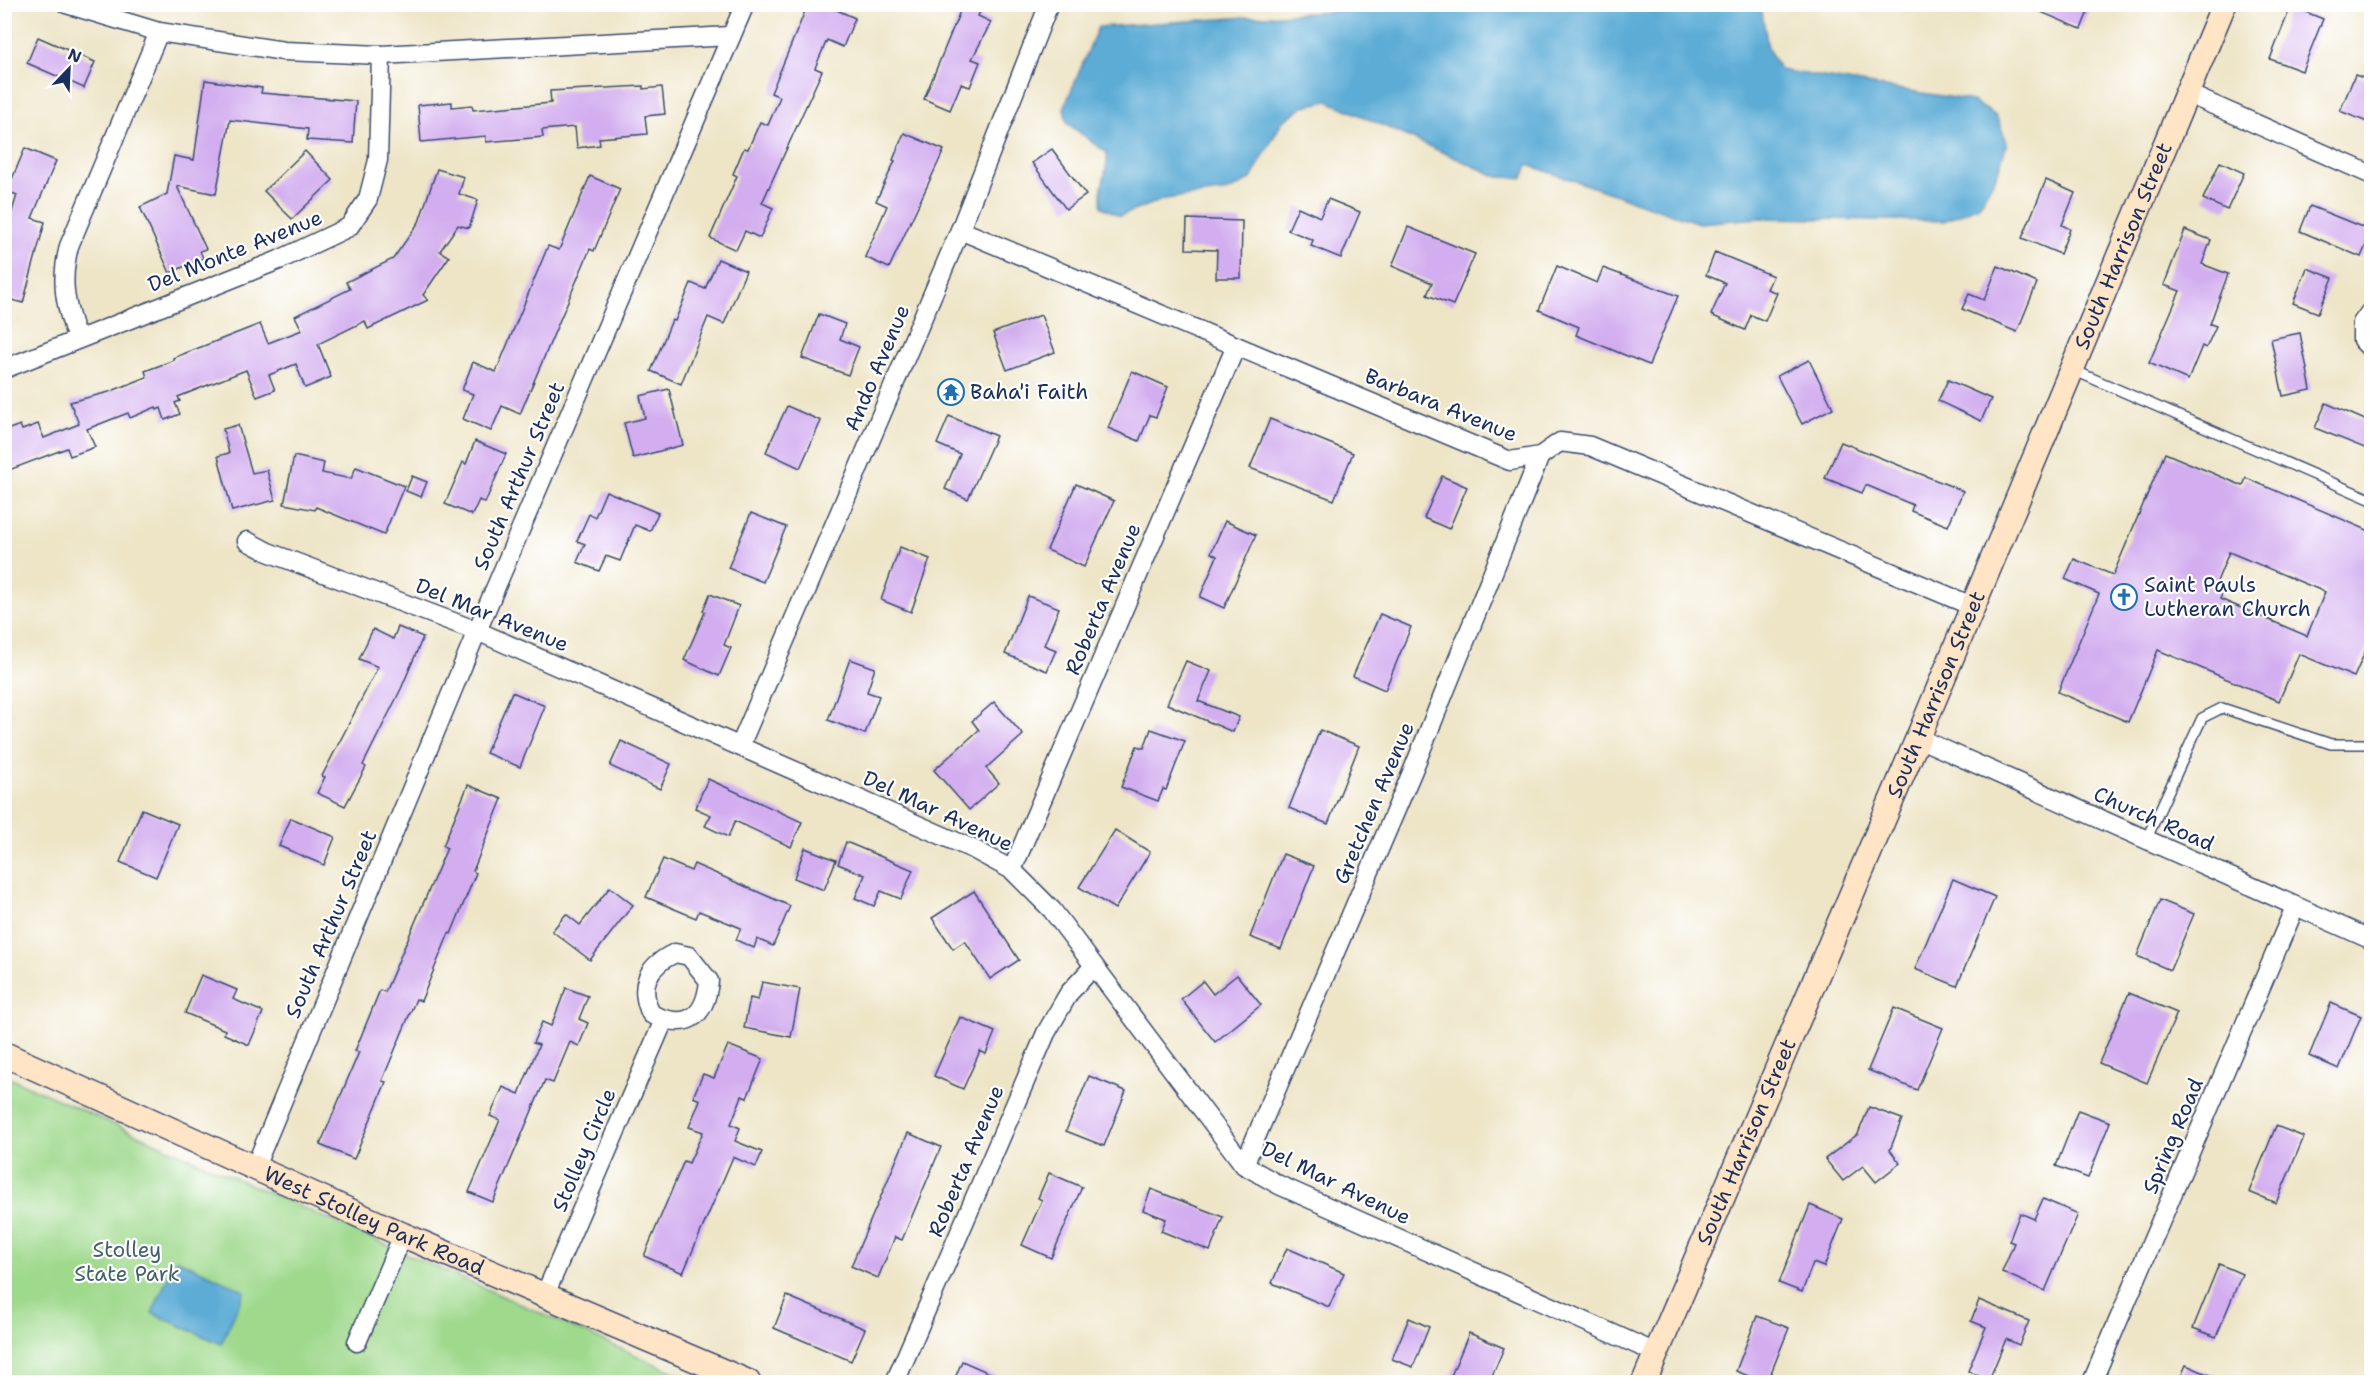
<svg xmlns="http://www.w3.org/2000/svg" width="2376" height="1387" font-family="'Shantell Sans',sans-serif">
	<rect width="100%" height="100%" fill="#fff"/>
	<filter id="ink" filterUnits="userSpaceOnUse"><feTurbulence type="fractalNoise" baseFrequency=".0167" numOctaves="2"/><feDisplacementMap in="SourceGraphic" scale="12" xChannelSelector="R" yChannelSelector="G"/><feConvolveMatrix kernelMatrix="1 2 1 2 8 2 1 2 1" color-interpolation-filters="sRGB"/></filter>
	<filter id="wash" filterUnits="userSpaceOnUse"><feTurbulence type="fractalNoise" baseFrequency=".008" numOctaves="4" result="noise"/><feDisplacementMap in="SourceGraphic" scale="24" xChannelSelector="R" yChannelSelector="G"/><feGaussianBlur stdDeviation="1.35" result="paint"/><feColorMatrix in="noise" values="0 0 0 0 0 0 0 0 0 0 0 0 0 0 0 0 0 1.4 0 .05"/><feComposite in="paint" operator="in"/></filter>
	<g filter="url(#wash)">
		<rect width="100%" height="100%" fill="#eee5c7"/>
		<polygon fill="#9fd98c" stroke="#5d8475" stroke-width="1.5" points="5,1076 696,1382 5,1382"/>
		<g fill="#5bacd6" stroke="#3b6e9a" stroke-width="1.5">
			<path d="M1756,5L1762,12L1768,48L1780,70L1972,101L1996,116L2007,142L1997,175L1979,206L1944,221L1758,218L1699,223L1528,165L1523,178L1498,177L1328,101L1304,106L1282,122L1251,179L1229,191L1165,199L1120,216L1102,207C1097,188 1109,174 1107,153L1067,123L1064,108L1098,27L1429,5Z"/>
			<polygon points="176,1259 245,1291 221,1344 152,1313"/>
		</g>
		<g id="blocks">
			<g fill="#d2adef" fill-rule="evenodd">
				<polygon points="808,4 823,4 855,18 843,47 827,40 815,68 822,71 762,203 773,208 760,238 745,231 736,250 710,238 737,176 733,174 744,148 748,149 760,122 768,125 780,97 771,93"/>
				<polygon points="963,4 984,4 978,16 991,22 972,59 980,62 970,87 961,84 950,110 924,99"/>
				<polygon points="2022,4 2091,4 2081,29"/>
				<polygon points="2291,6 2323,19 2302,71 2270,59"/>
				<polygon points="38,37 95,62 84,88 27,63"/>
				<polygon points="2355,75 2372,81 2372,124 2340,111"/>
				<polygon points="205,80 262,88 261,93 356,101 353,143 307,140 308,129 230,120 216,194 177,186 206,249 200,251 203,258 170,273 140,207 167,194 174,156 194,160"/>
				<polygon points="643,86 643,89 662,87 665,114 645,116 647,134 599,138 600,145 577,148 575,127 542,130 543,137 486,142 486,136 421,142 418,105 452,102 452,107 472,105 473,110 551,103 550,91"/>
				<polygon points="904,133 944,150 889,268 865,257 887,206 876,201 895,161 893,160"/>
				<polygon points="25,148 56,161 32,218 45,222 23,303 4,298 4,238 17,195 7,191"/>
				<polygon points="1052,149 1086,195 1066,209 1032,163"/>
				<polygon points="305,151 333,180 292,219 264,191"/>
				<polygon points="2220,162 2244,173 2227,210 2203,199"/>
				<polygon points="437,169 464,177 459,194 478,200 469,228 458,225 440,251 449,257 423,295 428,300 368,329 365,321 318,344 331,377 305,388 296,364 269,375 275,390 257,397 246,370 178,397 180,401 175,403 180,414 165,420 161,408 157,410 156,407 130,418 128,413 87,429 95,447 70,456 67,448 4,472 4,431 20,425 22,430 38,424 44,438 79,424 70,402 109,392 147,377 145,371 174,360 173,358 260,324 268,343 302,330 295,316 350,289 346,282 393,259 419,222"/>
				<polygon points="590,176 620,189 594,251 590,249 520,414 502,406 491,431 463,419 473,394 462,390 473,362 496,372 548,246 559,250"/>
				<polygon points="2046,180 2075,193 2062,225 2070,229 2060,254 2022,238"/>
				<polygon points="1328,199 1360,212 1341,258 1311,246 1313,240 1288,230 1298,207 1320,217"/>
				<polygon points="2310,206 2372,231 2361,257 2300,231"/>
				<polygon points="1187,219 1242,221 1241,278 1216,278 1217,250 1186,249"/>
				<polygon points="1408,227 1475,254 1453,305 1427,295 1432,283 1392,266"/>
				<polygon points="2185,230 2211,240 2202,264 2228,274 2210,324 2216,326 2206,348 2202,346 2188,380 2149,363 2180,291 2164,285"/>
				<polygon points="1715,252 1773,276 1767,289 1777,293 1765,321 1751,315 1745,330 1711,315 1725,283 1706,275"/>
				<polygon points="718,259 746,271 724,324 708,317 681,384 651,371 672,320 675,321 691,283 705,289"/>
				<polygon points="1557,266 1597,283 1603,268 1678,296 1649,365 1576,335 1579,327 1539,310"/>
				<polygon points="1998,266 2037,283 2017,332 1962,309 1969,294 1984,300"/>
				<polygon points="2307,268 2333,278 2318,313 2293,303"/>
				<polygon points="819,314 845,324 840,339 859,347 848,375 802,358"/>
				<polygon points="1041,315 1055,352 1007,370 993,333"/>
				<polygon points="2300,333 2311,390 2283,396 2271,339"/>
				<polygon points="1809,360 1833,408 1802,424 1777,376"/>
				<polygon points="1132,371 1168,387 1156,417 1150,415 1139,441 1108,428"/>
				<polygon points="1948,380 1991,399 1981,421 1938,401"/>
				<polygon points="669,389 683,445 633,458 624,423 645,418 640,396"/>
				<polygon points="2326,403 2372,423 2372,451 2315,428"/>
				<polygon points="787,406 821,421 800,468 766,452"/>
				<polygon points="949,416 996,436 968,499 945,489 960,454 937,444"/>
				<polygon points="1270,419 1353,453 1334,500 1250,468"/>
				<polygon points="238,425 252,473 267,470 275,500 232,511 218,456 229,453 223,429"/>
				<polygon points="475,441 506,454 485,503 479,500 472,515 445,504 463,462 466,464"/>
				<polygon points="1841,442 1963,491 1948,526 1911,511 1913,505 1866,485 1862,493 1825,478"/>
				<path d="M2165,453L2243,486L2246,478L2372,532V636L2354,677L2299,654L2279,701L2158,650L2128,722L2058,692L2099,594L2065,579L2074,559L2113,575ZM2229,552L2325,592L2307,636L2220,599L2223,592L2214,589Z"/>
				<polygon points="294,456 324,463 322,473 351,479 356,467 404,486 384,535 316,507 315,510 284,504"/>
				<polygon points="412,476 427,482 421,497 406,491"/>
				<polygon points="1442,476 1467,487 1449,529 1424,518"/>
				<polygon points="1076,484 1114,501 1084,567 1047,550"/>
				<polygon points="606,491 658,513 650,531 635,525 620,561 606,556 599,571 577,562 585,544 577,541 589,514 595,517"/>
				<polygon points="751,513 786,527 763,582 728,568"/>
				<polygon points="1225,521 1256,535 1224,608 1200,597 1217,556 1211,553"/>
				<polygon points="900,547 930,559 911,612 881,600"/>
				<polygon points="710,594 739,606 724,645 731,648 719,676 684,660 705,612 703,611"/>
				<polygon points="1028,596 1059,608 1044,645 1056,650 1047,671 1005,654"/>
				<polygon points="1380,614 1411,627 1385,690 1353,676"/>
				<polygon points="398,627 423,637 401,689 363,765 366,767 345,806 317,793 325,777 322,776 378,667 359,659 373,629 393,639"/>
				<polygon points="850,659 875,668 867,692 879,696 865,734 828,720"/>
				<polygon points="1186,661 1211,671 1198,701 1239,717 1233,732 1167,704"/>
				<polygon points="512,692 545,706 520,767 486,753"/>
				<polygon points="994,702 1023,735 986,768 999,783 969,810 934,770 979,730 972,721"/>
				<polygon points="1151,729 1185,741 1166,790 1163,789 1158,801 1121,787 1137,746 1144,748"/>
				<polygon points="1320,730 1359,746 1328,824 1289,808"/>
				<polygon points="621,741 671,764 660,789 610,766"/>
				<polygon points="708,779 802,822 791,847 735,821 728,837 705,826 711,815 695,808"/>
				<polygon points="468,785 502,799 473,871 476,873 451,934 449,933 421,1001 416,999 382,1081 386,1082 354,1159 320,1145 359,1052 355,1051 380,990 385,992 447,848 443,846"/>
				<polygon points="142,809 178,824 156,877 120,862"/>
				<polygon points="291,818 335,837 324,865 279,846"/>
				<polygon points="1115,830 1150,852 1115,909 1079,887"/>
				<polygon points="846,842 913,870 901,899 881,891 874,906 855,898 865,875 838,864"/>
				<polygon points="805,848 836,860 824,890 794,878"/>
				<polygon points="1283,854 1314,866 1281,949 1250,937"/>
				<polygon points="663,859 691,871 694,864 790,906 773,946 757,939 754,948 736,940 741,928 699,911 696,918 646,897"/>
				<polygon points="1953,879 1995,897 1957,986 1915,969"/>
				<polygon points="610,887 633,905 590,960 552,931 566,914 580,925"/>
				<polygon points="974,891 1019,960 990,979 965,941 953,949 932,918"/>
				<polygon points="2160,900 2194,914 2170,970 2137,956"/>
				<polygon points="201,975 237,990 233,999 263,1012 249,1045 224,1034 225,1030 185,1013"/>
				<polygon points="1237,975 1261,1005 1215,1042 1181,999 1203,981 1213,994"/>
				<polygon points="762,982 800,989 791,1037 744,1028 750,998 758,1000"/>
				<polygon points="566,988 588,996 579,1019 588,1023 579,1046 570,1042 553,1083 545,1080 493,1202 469,1192 500,1120 490,1116 503,1087 519,1094 539,1045 533,1043 542,1022 551,1026"/>
				<polygon points="2129,993 2177,1013 2147,1083 2099,1063"/>
				<polygon points="2331,1003 2361,1016 2339,1069 2309,1056"/>
				<polygon points="1894,1008 1943,1028 1917,1090 1868,1070"/>
				<polygon points="960,1017 995,1032 986,1054 980,1051 963,1089 934,1076"/>
				<polygon points="728,1045 763,1059 747,1098 742,1096 731,1124 740,1128 735,1141 762,1152 756,1167 733,1157 683,1273 644,1256 684,1161 689,1163 703,1132 689,1127 700,1100 693,1097 703,1074 714,1078"/>
				<polygon points="1089,1076 1126,1091 1104,1146 1066,1131"/>
				<polygon points="1869,1107 1902,1119 1890,1150 1900,1163 1876,1182 1863,1166 1843,1181 1825,1159 1858,1134"/>
				<polygon points="2078,1110 2110,1122 2088,1178 2056,1166"/>
				<polygon points="2276,1126 2304,1137 2276,1203 2249,1192"/>
				<polygon points="908,1133 941,1147 902,1240 895,1237 878,1278 851,1266"/>
				<polygon points="1049,1173 1082,1187 1051,1258 1022,1245 1042,1200 1038,1198"/>
				<polygon points="1151,1189 1223,1217 1210,1251 1161,1231 1166,1219 1143,1210"/>
				<polygon points="2043,1199 2078,1214 2045,1291 2002,1272 2014,1243 2009,1241 2020,1213 2034,1219"/>
				<polygon points="1810,1205 1843,1219 1824,1267 1813,1263 1802,1292 1779,1283"/>
				<polygon points="1287,1248 1344,1273 1329,1307 1272,1283"/>
				<polygon points="2219,1264 2242,1274 2216,1337 2193,1328"/>
				<polygon points="787,1296 865,1329 851,1361 774,1328"/>
				<polygon points="1979,1300 2029,1321 2019,1345 2006,1339 1989,1380 1968,1371 1986,1327 1971,1321"/>
				<polygon points="1757,1316 1789,1328 1767,1383 1736,1371"/>
				<polygon points="1409,1318 1429,1327 1413,1367 1392,1359"/>
				<polygon points="1469,1333 1504,1348 1489,1383 1448,1383"/>
				<polygon points="962,1361 1012,1383 953,1383"/>
				<polygon points="2186,1365 2226,1382 2226,1383 2178,1383"/>
			</g>
		</g>
	</g>
	<g filter="url(#ink)">
		<use href="#blocks" fill-opacity="0" stroke="#3b4a6e" stroke-width="1.5"/>
		<g fill="none" stroke-linecap="round" stroke-linejoin="round">
			<defs>
				<g id="lane">
					<polyline points="2073,370 2372,500"/>
					<polyline points="2146,840 2202,718 2222,708 2331,744 2369,744 2372,738"/>
				</g>
				<g id="street">
					<polyline points="66,4 159,32 284,51 381,55 730,36"/>
					<polyline points="2186,93 2372,175"/>
					<polyline points="960,230 1510,461 1540,456 1560,442 1590,446 1972,606"/>
					<polyline points="2372,309 2362,323 2362,340 2372,350"/>
					<path d="M77,339C65,304 60,282 69,246L159,32"/>
					<polyline points="4,369 279,260 349,227 368,199 378,160 381,55"/>
					<polyline points="247,541 268,552 477,631 975,850 1012,870 1052,910 1244,1165 1279,1185 1656,1353"/>
					<polyline points="1918,738 2372,940"/>
					<polyline points="740,746 960,230 1049,4"/>
					<polyline points="1012,870 1236,346"/>
					<path d="M675,953L689,956L709,981C705,1019 686,1030 651,1014C638,986 647,966 675,953Z"/>
					<polyline points="1244,1165 1413,770 1540,456"/>
					<polyline points="255,1167 477,631 745,4"/>
					<polyline points="544,1297 664,1020"/>
					<polyline points="357,1342 403,1235"/>
					<polyline points="895,1382 1046,1033 1069,993 1094,966"/>
					<polyline points="2092,1382 2295,907"/>
				</g>
				<g id="secondary">
					<path id="s1" d="M4,1054L403,1235L748,1382"/>
					<path id="s2" d="M1644,1382L1918,738L2224,4"/>
				</g>
			</defs>
			<use href="#lane" stroke="#3b4a6e" stroke-width="12"/>
			<use href="#street" stroke="#3b4a6e" stroke-width="21"/>
			<use href="#secondary" stroke="#3b4a6e" stroke-width="27"/>
			<use href="#lane" stroke="#fff" stroke-width="9"/>
			<use href="#street" stroke="#fff" stroke-width="18"/>
			<use href="#secondary" stroke="#ffe4c6" stroke-width="24"/>
		</g>
	</g>
	<defs>
		<symbol id="temple-ring" viewBox="-11 -11 22 22"><circle r="9.5" fill="#fff" stroke="#1f6fb2" stroke-width="1.5"/><path d="M0-6L5-2H3V0L6.5 2.5H4V6H1.5V3h-3V6H-4V2.5H-6.5L-3 0V-2H-5Z" fill="#1f6fb2"/></symbol>
		<symbol id="church-ring" viewBox="-11 -11 22 22"><circle r="9.5" fill="#fff" stroke="#1f6fb2" stroke-width="1.5"/><path d="M-1.2-6h2.4v3.5h3.3v2.4h-3.3V6h-2.4V-.1h-3.3v-2.4h3.3Z" fill="#1f6fb2"/></symbol>
	</defs>
	<g fill-rule="evenodd">
		<use href="#temple-ring" x="936" y="377" width="30" height="30"/>
		<use href="#church-ring" x="2109" y="582" width="30" height="30"/>
	</g>
	<g text-anchor="middle" dominant-baseline="central" stroke-width="4.5" stroke-linejoin="round" paint-order="stroke">
		<g font-size="21" fill="#1b2f5e" stroke="#fff">
			<text stroke="none"><textPath href="#s2" startOffset="1233">South Harrison Street</textPath></text>
			<text transform="translate(235 251) rotate(-22)">Del Monte Avenue</text>
			<text transform="translate(877 368) rotate(-67)">Ando Avenue</text>
			<text transform="translate(1441 405) rotate(22)">Barbara Avenue</text>
			<text transform="translate(519 476) rotate(-67)">South Arthur Street</text>
			<text transform="translate(1103 599) rotate(-67)">Roberta Avenue</text>
			<text transform="translate(492 615) rotate(22)">Del Mar Avenue</text>
			<text stroke="none"><textPath href="#s2" startOffset="747">South Harrison Street</textPath></text>
			<text transform="translate(1374 803) rotate(-67)">Gretchen Avenue</text>
			<text transform="translate(938 811) rotate(25)">Del Mar Avenue</text>
			<text transform="translate(2154 819) rotate(24)">Church Road</text>
			<text transform="translate(331 924) rotate(-67)">South Arthur Street</text>
			<text transform="translate(2173 1136) rotate(-67)">Spring Road</text>
			<text stroke="none"><textPath href="#s2" startOffset="261">South Harrison Street</textPath></text>
			<text transform="translate(584 1150) rotate(-67)">Stolley Circle</text>
			<text transform="translate(966 1161) rotate(-67)">Roberta Avenue</text>
			<text transform="translate(1336 1183) rotate(26)">Del Mar Avenue</text>
			<text stroke="none"><textPath href="#s1" startOffset="406">West Stolley Park Road</textPath></text>
		</g>
		<g font-size="21" fill="#1b2f5e" stroke="#fff" text-anchor="start">
			<text x="970" y="392">Baha'i Faith</text>
			<text x="2144" y="585">Saint Pauls<tspan x="2144" dy="24">Lutheran Church</tspan></text>
		</g>
		<g font-size="21" fill="#43626c" stroke="#fff">
			<text x="127" y="1250">Stolley<tspan x="127" dy="24">State Park</tspan></text>
		</g>
	</g>
	<rect width="2376" height="1387" fill="none" stroke="#fff" stroke-width="24"/>
	<g transform="translate(69 69) rotate(23)" stroke="#ffffff" stroke-width="4.5" paint-order="stroke">
	<path d="M0-4.5L10 22L0 15L-10 22Z" fill="#1b2f5e"/>
	<text y="-9" font-size="16" font-weight="bold" text-anchor="middle" fill="#1b2f5e">N</text>
	</g>
</svg>
